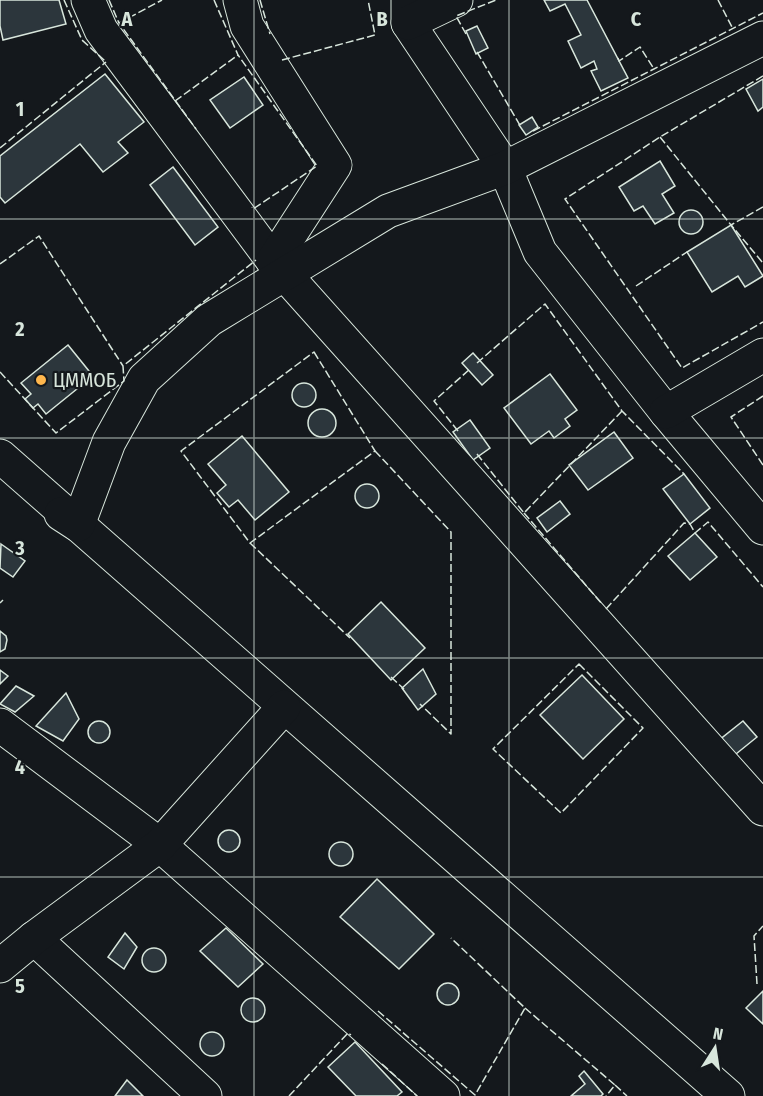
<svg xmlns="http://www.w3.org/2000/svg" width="763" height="1096" font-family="'Fira Sans Condensed',sans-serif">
	<rect width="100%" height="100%" fill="#14181c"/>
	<g fill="#2c363c" stroke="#d8e6dc" stroke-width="1.5">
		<polygon points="0,0 59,0 66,24 3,40 0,26"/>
		<polygon points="544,0 587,0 628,78 601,91 591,71 597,69 594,61 581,68 568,41 581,35 565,4 550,11"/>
		<polygon points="477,26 488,48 476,54 466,31"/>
		<polygon points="105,74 144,122 118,142 128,153 103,172 80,144 5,203 0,197 0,156"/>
		<polygon points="244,77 263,105 230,128 210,100"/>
		<polygon points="763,79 763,107 758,111 746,89"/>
		<polygon points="532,117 538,127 526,135 519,125"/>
		<polygon points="660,161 675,186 662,194 674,213 655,224 643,206 634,211 619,187"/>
		<polygon points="173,167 218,227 195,245 150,185"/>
		<circle cx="691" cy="222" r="12"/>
		<polygon points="731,225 763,276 745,287 738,276 712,292 687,252"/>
		<polygon points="68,345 93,376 46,414 38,404 33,408 25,399 31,394 21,383"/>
		<polygon points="473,353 493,375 482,385 462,363"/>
		<polygon points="550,374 577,410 565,419 570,426 554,438 549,431 531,444 504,408"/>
		<circle cx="304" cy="395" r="12"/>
		<circle cx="322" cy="423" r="14"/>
		<polygon points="470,420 490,448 473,460 453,432"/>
		<polygon points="614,432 633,458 588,490 569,465"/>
		<polygon points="242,436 289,492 255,520 238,500 229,507 217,493 226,485 208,464"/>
		<polygon points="684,474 710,508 690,524 663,489"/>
		<circle cx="367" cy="496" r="12"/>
		<polygon points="560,501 570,514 547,532 537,518"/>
		<polygon points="695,533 717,557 690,580 668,556"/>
		<polygon points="1,544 25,561 13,577 0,568"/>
		<polygon points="381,602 425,648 391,680 348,634"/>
		<polygon points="0,631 6,636 7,640 5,649 0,652"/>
		<polygon points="423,669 436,694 418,710 402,688"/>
		<polygon points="0,670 8,676 0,684"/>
		<polygon points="582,675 624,719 583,759 540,715"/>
		<polygon points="16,686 34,696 15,712 0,704"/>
		<polygon points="66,693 79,719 63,741 36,726"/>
		<circle cx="99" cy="732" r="11"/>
		<polygon points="743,721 757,737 731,758 718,741"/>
		<circle cx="229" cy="841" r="11"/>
		<circle cx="341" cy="854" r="12"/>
		<polygon points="377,879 434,934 399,969 340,917"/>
		<polygon points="226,928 263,964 238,987 200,951"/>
		<polygon points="125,933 137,947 124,969 108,957"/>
		<circle cx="154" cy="960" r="12"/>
		<circle cx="448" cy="994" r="11"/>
		<polygon points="763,991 763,1024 746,1008"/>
		<circle cx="253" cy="1010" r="12"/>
		<circle cx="212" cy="1044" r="12"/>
		<polygon points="355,1042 402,1092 397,1096 356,1096 328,1067"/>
		<polygon points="584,1071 603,1094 601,1096 571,1096 585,1084 579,1076"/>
		<polygon points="127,1080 143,1096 115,1096"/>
	</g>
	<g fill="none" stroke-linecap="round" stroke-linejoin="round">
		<defs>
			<g id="minor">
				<polyline points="88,0 101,30 273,261 763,809"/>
				<polyline points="240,0 247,26 335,165 273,261"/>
				<polyline points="408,0 408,23 505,168 540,252 666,412 763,528"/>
				<polyline points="408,23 456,0"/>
				<polyline points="666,412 763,355"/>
				<polyline points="0,456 728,1096"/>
				<polyline points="61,514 78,525 109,442 144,379 209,320 388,211 505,168 763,38"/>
				<polyline points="0,725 160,845 443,1096"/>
				<polyline points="34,938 205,1096"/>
				<polyline points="0,966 34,938 160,845 284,707"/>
			</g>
		</defs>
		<use href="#minor" stroke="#d8e6dc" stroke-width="35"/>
		<use href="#minor" stroke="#14181c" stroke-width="33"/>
		<g stroke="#d8e6dc" stroke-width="1.5" stroke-dasharray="8 3" stroke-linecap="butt">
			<polyline points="64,0 82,40 105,61"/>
			<polyline points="109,0 119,23 196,129"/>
			<polyline points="214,0 238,55 317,166 253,209 252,207"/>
			<polyline points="260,0 270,34"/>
			<polyline points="718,0 733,29"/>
			<polyline points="119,23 162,0"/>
			<polyline points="466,34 456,16 496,0"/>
			<polyline points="477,52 521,127"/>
			<polyline points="618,58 619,61 640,47 654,69"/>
			<polyline points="282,60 375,35 368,0"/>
			<polyline points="763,76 660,137 565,199 682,368 763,322"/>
			<polyline points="175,101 238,55"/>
			<polyline points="533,131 763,13"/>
			<polyline points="660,137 731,225"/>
			<polyline points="0,148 106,62"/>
			<polyline points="763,207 731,225 763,263"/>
			<polyline points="0,264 39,236 123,366"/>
			<polyline points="636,286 687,252"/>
			<polygon points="314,352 375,451 250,543 181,451"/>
			<polyline points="477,363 545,304 622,411 684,474"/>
			<polyline points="0,372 56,433 124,381 123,366 256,260"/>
			<polyline points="763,396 731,417 763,465"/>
			<polyline points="458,431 434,401 470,369"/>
			<polyline points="375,451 451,532 451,734 420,704"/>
			<polyline points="477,454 524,513 622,411"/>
			<polyline points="524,513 602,604"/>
			<polyline points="250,543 350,638"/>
			<polyline points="0,603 3,600"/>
			<polyline points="606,609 684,523 690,524 695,533 708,522 763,587"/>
			<polygon points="579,664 643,728 561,813 493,749"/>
			<polyline points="391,677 404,689"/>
			<polyline points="757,984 754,936 763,926"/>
			<polyline points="525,1008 615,1085 606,1096"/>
			<polyline points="378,1011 475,1095 525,1008 451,938"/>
			<polyline points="382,1064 417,1096"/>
			<polyline points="615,1085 627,1096"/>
			<polyline points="289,1096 348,1033 351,1035"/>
		</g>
	</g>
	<path fill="none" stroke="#d8e6dc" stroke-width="1.5" stroke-opacity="0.55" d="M254,0V1096M509,0V1096M0,219H763M0,438H763M0,658H763M0,877H763"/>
	<circle fill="#ffb74d" stroke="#14181c" stroke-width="2" cx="41" cy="380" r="6"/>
	<g text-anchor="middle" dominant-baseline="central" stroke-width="4.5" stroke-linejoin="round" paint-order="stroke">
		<g font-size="20" fill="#d8e6dc" stroke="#14181c" text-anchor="start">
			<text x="53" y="380">ЦММОБ</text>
		</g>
	</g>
	<g font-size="20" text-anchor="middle" font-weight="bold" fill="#d8e6dc" stroke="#14181c" stroke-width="4.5" stroke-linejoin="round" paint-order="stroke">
		<text x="127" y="26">A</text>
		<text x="382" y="26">B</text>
		<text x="636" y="26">C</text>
		<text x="20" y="116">1</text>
		<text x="20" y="336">2</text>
		<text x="20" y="555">3</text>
		<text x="20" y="774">4</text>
		<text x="20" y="993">5</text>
	</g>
	<g transform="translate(715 1048) rotate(12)" stroke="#14181c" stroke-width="4.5" paint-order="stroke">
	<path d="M0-4.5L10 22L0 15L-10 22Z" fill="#d8e6dc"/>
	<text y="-9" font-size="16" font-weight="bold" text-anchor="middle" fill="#d8e6dc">N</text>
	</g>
</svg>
